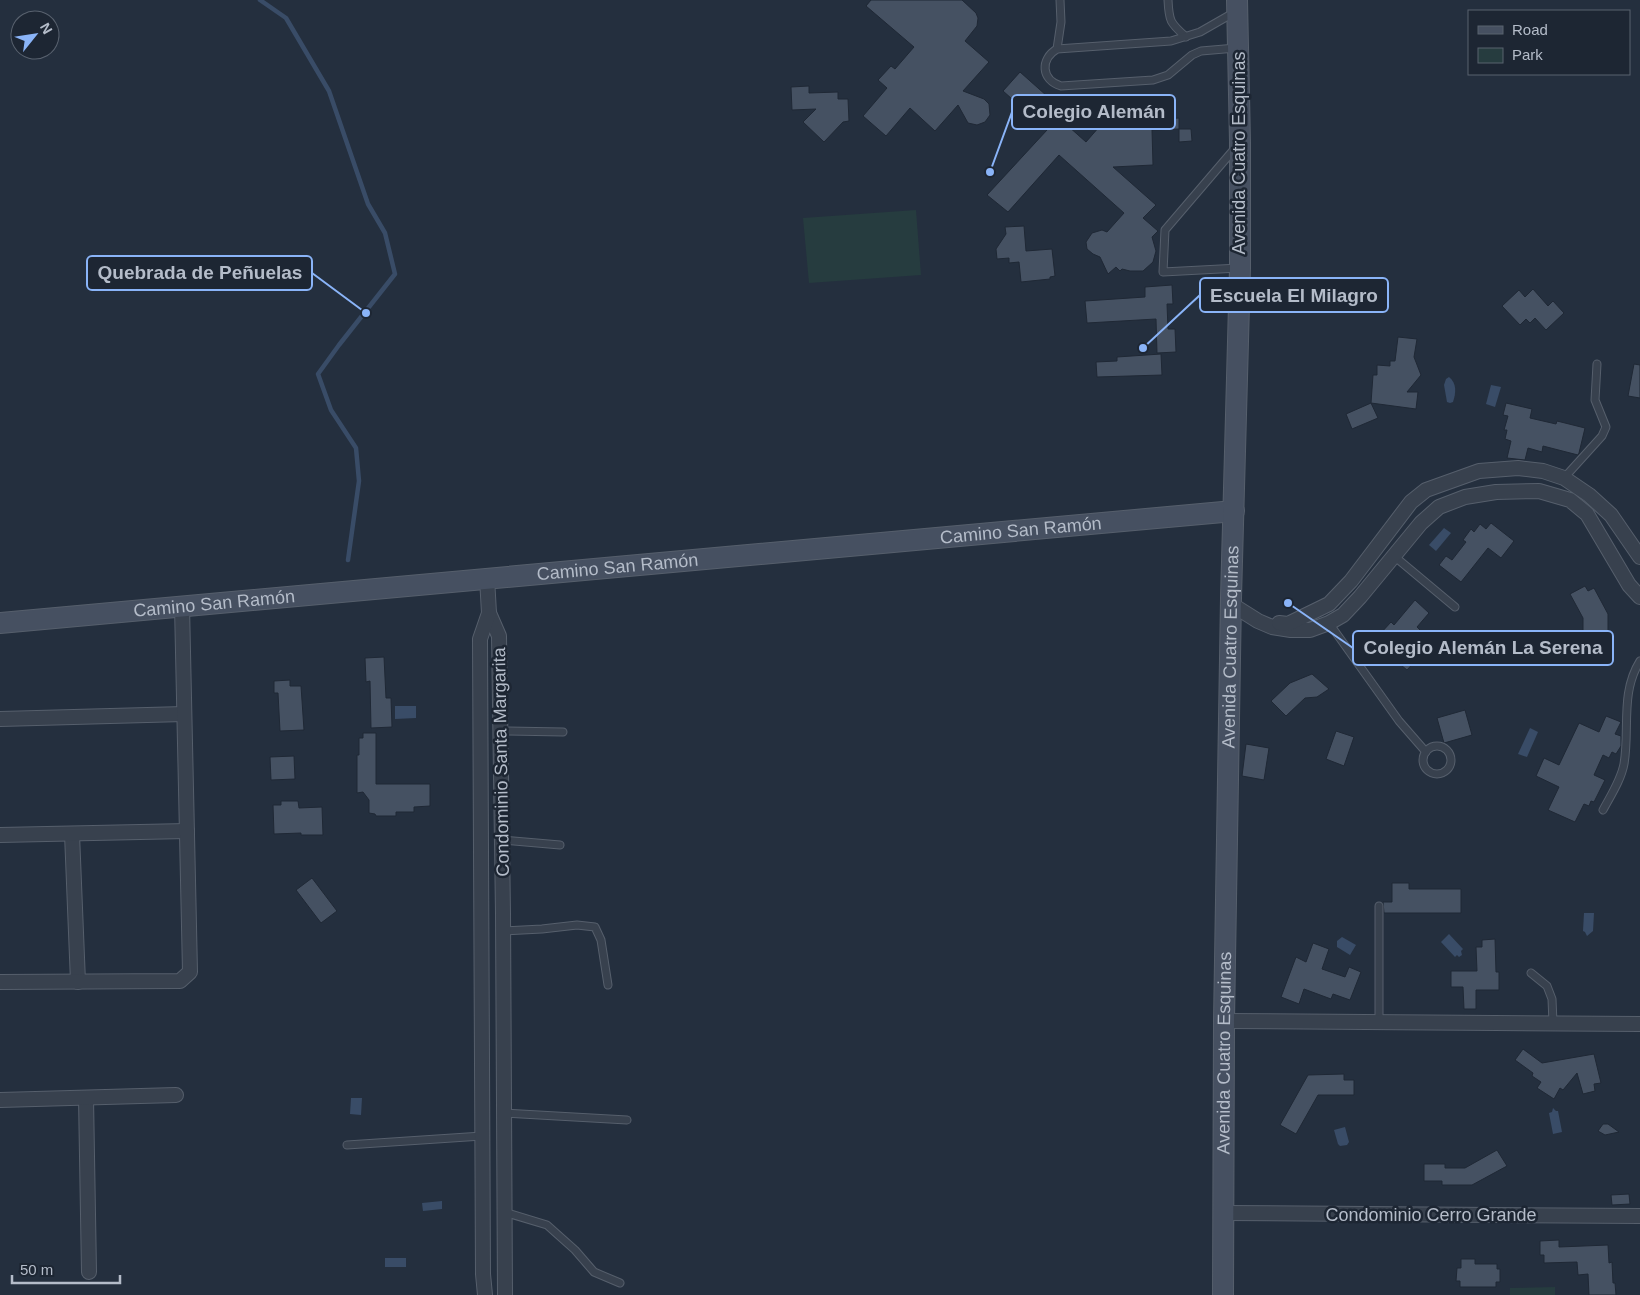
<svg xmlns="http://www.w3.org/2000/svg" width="1640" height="1295" font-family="Helvetica,sans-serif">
	<rect width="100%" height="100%" fill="#242f3e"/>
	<g fill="#263c3f">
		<polygon points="916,210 921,275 809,283 803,218"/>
		<polygon points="1555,1287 1555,1295 1510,1295 1510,1288"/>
	</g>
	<g fill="#394c67">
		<path d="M1449,377C1457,383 1456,393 1453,402L1450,403L1447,402L1444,385L1446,379Z"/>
		<polygon points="1491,385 1501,387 1495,407 1486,404"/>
		<polygon points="1444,528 1451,533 1436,551 1429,545"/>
		<polygon points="395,706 416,706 416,718 395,719"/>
		<polygon points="1530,728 1538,732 1527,757 1518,754"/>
		<polygon points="1584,913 1594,913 1593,931 1587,936 1585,932 1583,931"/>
		<polygon points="1449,934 1463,949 1461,951 1462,955 1459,957 1457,955 1455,957 1441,942"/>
		<polygon points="1342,937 1356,945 1350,955 1337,947 1337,941"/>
		<polygon points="351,1098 362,1098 361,1115 350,1114"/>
		<polygon points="1553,1108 1556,1111 1558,1111 1562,1132 1553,1134 1549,1113 1552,1112"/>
		<polygon points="1345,1127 1349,1142 1347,1145 1340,1146 1338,1144 1334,1130"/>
		<polygon points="442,1201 442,1209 423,1211 422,1203"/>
		<rect x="385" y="1258" width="21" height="9"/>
	</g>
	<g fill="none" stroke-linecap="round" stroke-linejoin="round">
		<polyline stroke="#394c67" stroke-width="4.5" points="260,0 286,18 329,91 368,204 385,233 395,274 339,345 318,374 331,410 356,448 359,481 348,560"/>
	</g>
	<g fill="#455162" stroke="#1f2835">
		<polygon points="871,0 962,0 976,13 978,18 977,26 965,41 989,62 963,91 984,99 989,104 990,115 985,122 977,125 968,123 958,105 935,131 910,108 886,136 863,116 887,88 878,80 891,66 895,69 914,47 866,6"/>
		<polygon points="1020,72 1056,104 1050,110 1086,142 1126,96 1152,120 1179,118 1179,129 1152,130 1153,165 1113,167 1156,205 1143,218 1158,231 1152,237 1156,251 1153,262 1143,271 1130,271 1122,269 1120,271 1116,267 1108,274 1100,257 1093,254 1087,249 1086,242 1092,233 1102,230 1107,232 1124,213 1059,155 1008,212 987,195 1047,130 1003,91"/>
		<polygon points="809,86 809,93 838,92 838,99 848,99 849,121 843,122 824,142 803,122 816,109 792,110 791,87"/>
		<polygon points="1179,129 1191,129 1192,141 1179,142"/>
		<polygon points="1024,226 1026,251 1052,249 1055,276 1050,277 1050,279 1021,282 1019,262 1009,263 1009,258 997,259 996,249 1006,234 1005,227"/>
		<polygon points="1172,285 1173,304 1167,304 1168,329 1175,329 1176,352 1157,353 1156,319 1087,323 1085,301 1145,297 1145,287"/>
		<polygon points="1533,289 1548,306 1553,301 1564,313 1546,330 1535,318 1530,323 1526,319 1520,325 1502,306 1519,290 1525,297"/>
		<polygon points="1398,337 1417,339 1414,357 1421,375 1407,392 1418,392 1416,409 1371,403 1378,418 1352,429 1346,414 1371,403 1373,375 1377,375 1377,365 1390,366 1390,361 1395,361"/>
		<polygon points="1161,354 1162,375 1097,377 1096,362 1117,361 1117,357"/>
		<polygon points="1634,364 1640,365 1640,398 1628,396"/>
		<polygon points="1506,403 1532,409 1530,418 1556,424 1557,421 1585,428 1579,453 1578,455 1543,446 1542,452 1528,448 1525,460 1507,458 1511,441 1505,439 1507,430 1504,430 1508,416 1503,415"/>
		<polygon points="1491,523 1514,541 1501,558 1488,548 1461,582 1439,565 1446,556 1452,560 1466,542 1463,540 1471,529 1474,532 1480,524 1486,529"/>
		<polygon points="1585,586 1588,591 1594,588 1608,614 1608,635 1605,635 1605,650 1583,650 1583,618 1570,594"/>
		<polygon points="1415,600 1429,613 1417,627 1420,630 1404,648 1417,659 1407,670 1395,660 1391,664 1379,654 1383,650 1376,644 1383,636 1380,634 1391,622 1394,625"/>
		<polygon points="384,657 386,698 391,698 392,727 371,728 370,681 366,682 365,658"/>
		<polygon points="1312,674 1329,689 1317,697 1305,698 1286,716 1271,701 1290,683"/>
		<polygon points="290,680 290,686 301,686 304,730 280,731 278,693 274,693 274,681"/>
		<polygon points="1465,710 1472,735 1444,743 1437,718"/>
		<polygon points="1606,716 1621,722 1615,734 1621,736 1621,746 1616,754 1612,752 1609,758 1603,755 1594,775 1605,780 1594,802 1591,801 1589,806 1584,804 1575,822 1548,810 1559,787 1536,776 1544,758 1559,765 1579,723 1599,732"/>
		<polygon points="1336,731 1354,737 1344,766 1326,759"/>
		<polygon points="363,733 376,733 376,784 430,784 430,806 414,807 414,812 396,812 396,816 376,816 375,814 369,813 369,800 363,792 357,793 357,755 359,755 359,738 363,738"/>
		<polygon points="1246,744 1269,748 1264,780 1242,776"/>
		<polygon points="294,756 295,779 271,780 270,757"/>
		<polygon points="281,801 298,801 299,808 322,807 323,835 301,835 301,833 274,834 273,805 281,805"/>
		<polygon points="312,878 337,911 321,923 296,890"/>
		<polygon points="1392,883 1409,883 1409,889 1461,889 1461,913 1384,913 1383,902 1392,902"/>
		<polygon points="1495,939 1496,972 1499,972 1499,990 1476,990 1476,1009 1464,1009 1463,987 1451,987 1451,971 1477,971 1476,947 1482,947 1482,940"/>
		<polygon points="1313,943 1329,949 1322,969 1345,977 1349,967 1361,972 1350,1000 1333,994 1331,999 1304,989 1299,1004 1281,997 1296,957 1306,962"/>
		<polygon points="1523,1049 1542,1063 1594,1054 1601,1083 1594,1084 1595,1091 1583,1094 1577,1073 1563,1090 1560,1088 1554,1099 1537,1088 1541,1082 1532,1076 1533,1073 1515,1060"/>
		<polygon points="1344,1074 1344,1080 1354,1080 1354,1095 1318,1095 1296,1134 1280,1125 1308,1075"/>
		<polygon points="1603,1124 1608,1124 1619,1132 1605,1135 1598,1131"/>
		<polygon points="1497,1150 1507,1166 1472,1185 1442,1185 1442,1181 1424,1181 1424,1164 1445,1164 1445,1168 1465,1168"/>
		<polygon points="1629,1194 1630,1204 1612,1205 1611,1195"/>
		<polygon points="1559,1240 1559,1247 1608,1245 1609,1263 1612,1262 1613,1283 1615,1283 1616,1295 1589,1295 1588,1274 1578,1275 1577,1262 1544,1263 1544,1255 1540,1255 1540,1241"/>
		<polygon points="1461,1259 1475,1259 1475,1264 1497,1264 1497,1269 1500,1269 1500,1282 1496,1282 1496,1287 1460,1287 1460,1281 1456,1281 1457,1268 1461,1268"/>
	</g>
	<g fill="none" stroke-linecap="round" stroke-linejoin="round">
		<defs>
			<g id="lane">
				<path d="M1168,0C1169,21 1170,23 1186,37"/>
				<path d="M1235,12L1200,32L1171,41L1057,49C1040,59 1041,80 1061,86L1153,80L1168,75L1192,55L1201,51L1236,48"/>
				<polyline points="1057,49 1061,22 1060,0"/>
				<polyline points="1236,147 1165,230 1163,272 1239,268"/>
				<polyline points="1564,478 1602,436 1606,427 1595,400 1597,364"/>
				<polyline points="1394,556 1455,607"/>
				<polyline points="1329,623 1399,721 1426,752"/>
				<polyline points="501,731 563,732"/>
				<circle cx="1437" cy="760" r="14"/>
				<path d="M1603,810C1611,795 1621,780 1624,764C1630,729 1620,693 1640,661"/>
				<polyline points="502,840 560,845"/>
				<polyline points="503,931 542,929 577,925 595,927 601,940 608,985"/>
				<polyline points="1531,973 1547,986 1552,999 1553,1023"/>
				<polyline points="1379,1022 1379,906"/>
				<polyline points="504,1113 627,1120"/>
				<polyline points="347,1145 482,1136"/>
				<polyline points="504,1212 547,1225 575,1250 594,1272 620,1283"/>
			</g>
			<g id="street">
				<polyline points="1231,604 1258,621 1272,627 1291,630 1310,630 1329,623 1343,615 1360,597 1421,523 1439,507 1465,497 1496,492 1539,491 1570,500 1587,514 1629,585 1640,597"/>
				<polyline points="489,613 499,636 503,913 505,1295"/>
				<polyline points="1279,623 1288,624 1329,604 1351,581 1411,502 1426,490 1479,471 1518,468 1543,471 1564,478 1589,495 1611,515 1640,557"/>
				<polyline points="0,719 184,714"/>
				<polyline points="72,834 78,982"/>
				<polyline points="0,835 187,831"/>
				<polyline points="0,982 180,981 190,972 182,606"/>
				<polyline points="1224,1021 1640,1024"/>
				<polyline points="86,1098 89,1272"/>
				<polyline points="0,1100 176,1095"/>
				<polyline points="1223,1213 1640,1216"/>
				<polyline points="485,1295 483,1274 480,639 489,613 487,578"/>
			</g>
			<g id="secondary">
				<path id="s1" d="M0,623L1234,511"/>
				<path id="s2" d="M1223,1295L1224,1021L1231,598L1240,268V142L1237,0"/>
			</g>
		</defs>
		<use href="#lane" stroke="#565f6c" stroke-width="9"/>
		<use href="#street" stroke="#565f6c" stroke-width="16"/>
		<use href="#secondary" stroke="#565f6c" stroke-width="22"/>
		<use href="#lane" stroke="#38414e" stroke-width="7"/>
		<use href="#street" stroke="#38414e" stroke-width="14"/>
		<use href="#secondary" stroke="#465061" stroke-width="20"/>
	</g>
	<g text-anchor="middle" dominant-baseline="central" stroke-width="5" stroke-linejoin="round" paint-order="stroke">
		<g font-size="18" fill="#b4bcc9" stroke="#1d2633">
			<text transform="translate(1239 153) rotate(-90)">Avenida Cuatro Esquinas</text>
			<text stroke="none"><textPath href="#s1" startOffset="1025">Camino San Ramón</textPath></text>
			<text stroke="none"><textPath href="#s1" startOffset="620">Camino San Ramón</textPath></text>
			<text stroke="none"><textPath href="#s1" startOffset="215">Camino San Ramón</textPath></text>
			<text stroke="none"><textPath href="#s2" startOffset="648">Avenida Cuatro Esquinas</textPath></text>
			<text transform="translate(501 762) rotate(-91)">Condominio Santa Margarita</text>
			<text stroke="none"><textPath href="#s2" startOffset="242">Avenida Cuatro Esquinas</textPath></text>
			<text x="1431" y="1215">Condominio Cerro Grande</text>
		</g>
	</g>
	<path fill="none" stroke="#8ab4f8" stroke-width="2" d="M990 172L1012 112M366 313L312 273M1143 348L1200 295M1288 603L1353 648"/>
	<g fill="#8ab4f8" stroke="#1d2633" stroke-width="2">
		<circle cx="990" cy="172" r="5"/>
		<circle cx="366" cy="313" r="5"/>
		<circle cx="1143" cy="348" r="5"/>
		<circle cx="1288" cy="603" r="5"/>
	</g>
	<g fill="#1d2633" stroke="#8ab4f8" stroke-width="2">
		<rect x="1012" y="95" width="163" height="34" rx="5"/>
		<rect x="87" y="256" width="225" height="34" rx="5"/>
		<rect x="1200" y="278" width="188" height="34" rx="5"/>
		<rect x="1353" y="631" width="260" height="34" rx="5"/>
	</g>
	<g font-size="19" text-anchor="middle" font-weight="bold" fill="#b4bcc9">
		<text x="1094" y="118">Colegio Alemán</text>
		<text x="200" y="279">Quebrada de Peñuelas</text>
		<text x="1294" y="302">Escuela El Milagro</text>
		<text x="1483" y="654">Colegio Alemán La Serena</text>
	</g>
	<rect x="1468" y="10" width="162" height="65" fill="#1d2633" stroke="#59626f"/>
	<rect x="1478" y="26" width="25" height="8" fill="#465061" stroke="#59626f"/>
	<text x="1512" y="35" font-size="15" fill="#b4bcc9">Road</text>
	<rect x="1478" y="48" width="25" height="15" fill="#263c3f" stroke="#59626f"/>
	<text x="1512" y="60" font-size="15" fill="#b4bcc9">Park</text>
	<g transform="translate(35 35) rotate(60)"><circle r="24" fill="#1d2633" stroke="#59626f"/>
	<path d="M0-4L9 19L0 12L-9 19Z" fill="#8ab4f8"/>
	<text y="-8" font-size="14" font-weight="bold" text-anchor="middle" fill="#b4bcc9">N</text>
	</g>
	<path d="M12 1275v8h108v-8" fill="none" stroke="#b4bcc9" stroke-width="2.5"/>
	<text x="20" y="1275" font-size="15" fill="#b4bcc9" stroke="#1d2633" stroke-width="4" paint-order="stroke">50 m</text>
</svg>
